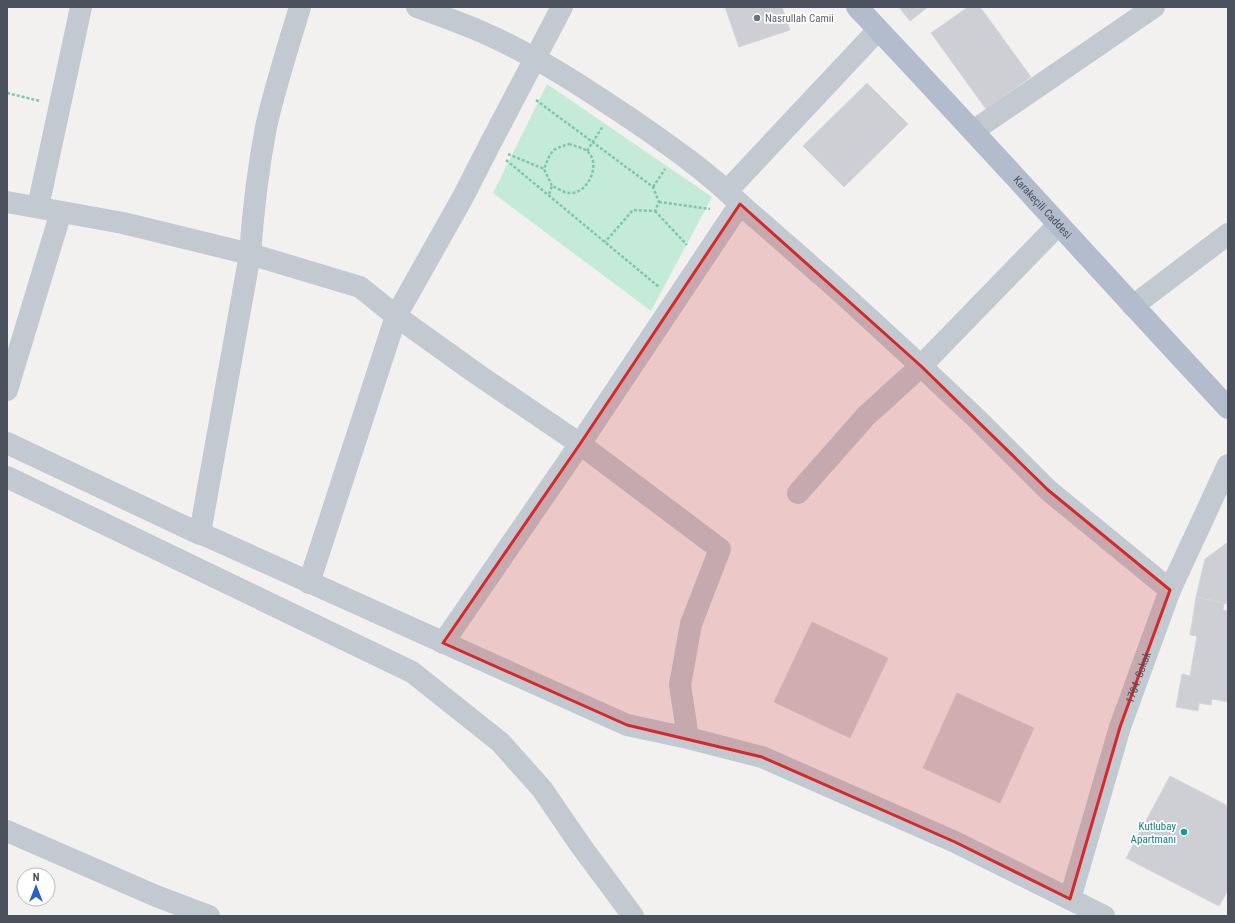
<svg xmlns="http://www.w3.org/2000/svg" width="1235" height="923" font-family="'Roboto Condensed',sans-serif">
	<rect width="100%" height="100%" fill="#f2f1f0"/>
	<polygon fill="#c3ebd8" points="547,84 712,197 651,311 493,193"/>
	<g fill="#cecfd4" stroke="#d5d6db">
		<polygon points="725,7 782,7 790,30 739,47"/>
		<polygon points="899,7 928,7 910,21"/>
		<polygon points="968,7 980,7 1031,77 986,109 931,33"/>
		<polygon points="867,83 908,124 844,187 803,146"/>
		<polygon points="1228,542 1228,604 1196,597 1205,559"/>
		<polygon points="1196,597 1224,603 1223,610 1228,611 1228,702 1212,699 1211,705 1199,703 1198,711 1176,707 1182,674 1190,676 1197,636 1190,635"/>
		<polygon points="812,622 888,658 850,738 774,702"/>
		<polygon points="957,693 1034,728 1000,803 923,768"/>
		<polygon points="1170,776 1228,806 1228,890 1219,906 1126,858"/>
	</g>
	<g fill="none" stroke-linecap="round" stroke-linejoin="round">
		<g stroke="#7ec7ac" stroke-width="2.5" stroke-dasharray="3 2" stroke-linecap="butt">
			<polyline points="7,93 40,101"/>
			<polyline points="536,100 653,187 659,202 655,211 633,210 605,242"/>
			<path d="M569,144C575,146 583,148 587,151C602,163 588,195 569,193C564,193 557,188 552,186L544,169C552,150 550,150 569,144Z"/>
			<polyline points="587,151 603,126"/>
			<polyline points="508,154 544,169"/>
			<polyline points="506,160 659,287"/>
			<polyline points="653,187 665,169"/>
			<polyline points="549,194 552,186"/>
			<polyline points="659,202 710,209"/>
			<polyline points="655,211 687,245"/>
		</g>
		<g stroke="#c2c9d1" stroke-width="22">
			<path d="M417,7C439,15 461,23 482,32C537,56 588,90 637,123C673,148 709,173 740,204L835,287L921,366L978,420L1048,490L1170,590"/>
			<polyline points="973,131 1154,7"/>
			<polyline points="727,191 878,30"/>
			<polyline points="7,202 123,223 250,254 360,287 396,316 477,374 580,444 720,549 691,624 680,685 688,738"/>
			<polyline points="38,207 81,7"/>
			<polyline points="1133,306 1228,234"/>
			<polyline points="7,390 61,212"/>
			<polyline points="7,443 200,534 200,533 627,725 688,738 762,757 955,842 1104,916"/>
			<polyline points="7,477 412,672 500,742 542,789 581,846 633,916"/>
			<polyline points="798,493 866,416 921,366 1058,225"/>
			<path d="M200,533L250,254C253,212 258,169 266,127C275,87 288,47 300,7"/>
			<polyline points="309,583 396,316 463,197 489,146 562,7"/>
			<polyline points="443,643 580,444 740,204"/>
			<polyline points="7,831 156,896 209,916"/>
			<path id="s1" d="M1070,899L1120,727L1170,590L1228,465"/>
		</g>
		<path stroke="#b3bccc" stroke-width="22" id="s2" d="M857,7C982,139 1104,275 1228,408"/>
	</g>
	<path fill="#d62828" fill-opacity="0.2" stroke="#d62828" stroke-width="3" stroke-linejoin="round" d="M740,204L921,366L1048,490L1170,590L1120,727L1070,899L955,842L762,757L627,725L443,643L580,444Z"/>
	<circle fill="#6b7280" stroke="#fff" stroke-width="1.5" cx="757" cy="18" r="4"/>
	<circle fill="#0f9aa8" stroke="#fff" stroke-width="1.5" cx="1184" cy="832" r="4"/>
	<g text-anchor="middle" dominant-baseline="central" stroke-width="3.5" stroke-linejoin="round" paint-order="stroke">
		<g font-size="11" fill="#5b616d" stroke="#fff" text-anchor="start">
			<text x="765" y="18">Nasrullah Camii</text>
		</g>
		<g font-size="11" fill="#4a515c" stroke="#fff">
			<text stroke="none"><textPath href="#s2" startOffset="273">Karakeçili Caddesi</textPath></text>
			<text stroke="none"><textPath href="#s1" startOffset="232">1784. Sokak</textPath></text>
		</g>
		<g font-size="11" fill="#0d838f" stroke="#fff" text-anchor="end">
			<text x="1176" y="826">Kutlubay<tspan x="1176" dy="13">Apartmanı</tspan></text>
		</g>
	</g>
	<rect width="1235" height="923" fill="none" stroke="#4a515c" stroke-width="16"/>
	<g transform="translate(36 887)"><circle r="19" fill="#ffffff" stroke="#b7b9be"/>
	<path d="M0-3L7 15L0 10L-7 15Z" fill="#2a5fd3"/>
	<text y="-6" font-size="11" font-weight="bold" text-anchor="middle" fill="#4a515c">N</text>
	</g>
</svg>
